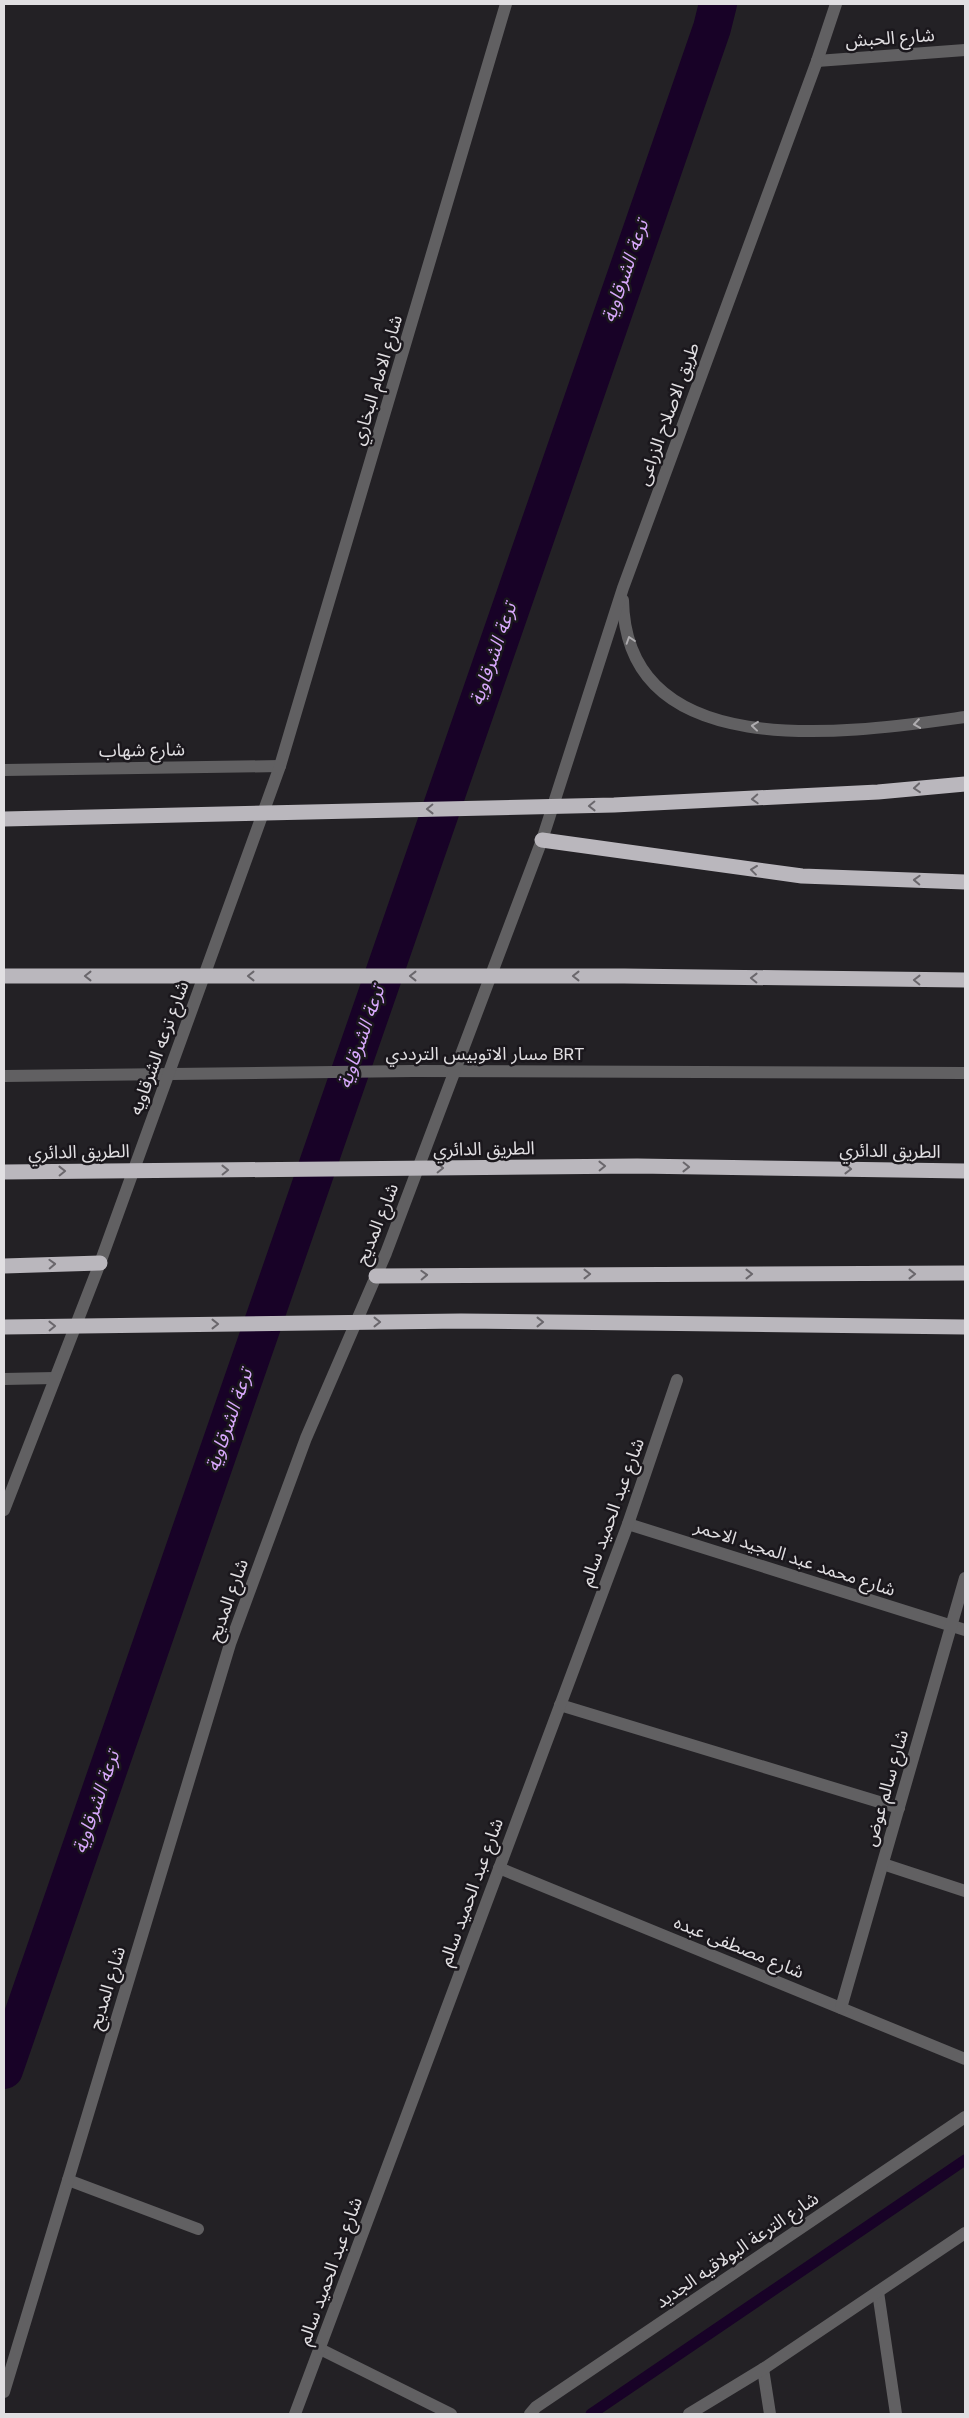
<svg xmlns="http://www.w3.org/2000/svg" width="969" height="2418" font-family="'DM Sans','Noto Sans Arabic',sans-serif">
	<rect width="100%" height="100%" fill="#232125"/>
	<g fill="none" stroke-linecap="round" stroke-linejoin="round">
		<polyline stroke="#180227" stroke-width="11" points="591,2414 965,2160"/>
		<polyline stroke="#180227" stroke-width="38" points="4,2070 712,28 718,4"/>
		<g stroke="#616062" stroke-width="12">
			<polyline points="817,61 965,50"/>
			<path d="M623,600C626,769 856,732 965,717"/>
			<polyline points="4,770 280,766"/>
			<polyline points="4,1076 413,1071 965,1073"/>
			<polyline points="4,1379 55,1378"/>
			<polyline points="4,1510 100,1263 280,766 506,4"/>
			<polyline points="628,1524 965,1630"/>
			<polyline points="560,1705 899,1808"/>
			<polyline points="883,1864 965,1891"/>
			<polyline points="499,1868 965,2059"/>
			<polyline points="841,2008 965,1578"/>
			<polyline points="68,2180 198,2229"/>
			<polyline points="878,2292 896,2414"/>
			<polyline points="320,2349 451,2414"/>
			<polyline points="763,2369 770,2414"/>
			<polyline points="4,2392 230,1644 306,1438 386,1253 542,840 623,588 817,61 836,4"/>
			<polyline points="295,2414 628,1524 677,1380"/>
			<polyline points="530,2414 536,2407 965,2117"/>
			<polyline points="689,2414 763,2369 965,2233"/>
		</g>
		<g stroke="#bab7bd" stroke-width="15">
			<polyline points="4,819 614,805 878,792 965,784"/>
			<polyline points="542,840 802,876 965,882"/>
			<polyline points="4,976 624,976 965,980"/>
			<polyline points="4,1172 637,1166 965,1171"/>
			<polyline points="4,1266 100,1263"/>
			<polyline points="376,1276 965,1273"/>
			<polyline points="4,1327 461,1321 965,1327"/>
		</g>
	</g>
	<defs><path id="oneway-chevron" d="M-2-3.5L2.5 0L-2 3.5" fill="none" stroke-width="1.6" stroke-linecap="round" stroke-linejoin="round" transform="scale(1.25)"/></defs>
	<g stroke="#aeacaf">
		<use href="#oneway-chevron" transform="translate(630 640) rotate(-108)"/>
		<use href="#oneway-chevron" transform="translate(917 724) rotate(172)"/>
		<use href="#oneway-chevron" transform="translate(755 726) rotate(-174)"/>
	</g>
	<g stroke="#6a676c">
		<use href="#oneway-chevron" transform="translate(917 788) rotate(175)"/>
		<use href="#oneway-chevron" transform="translate(755 799) rotate(177)"/>
		<use href="#oneway-chevron" transform="translate(592 806) rotate(179)"/>
		<use href="#oneway-chevron" transform="translate(430 809) rotate(179)"/>
		<use href="#oneway-chevron" transform="translate(754 870) rotate(-173)"/>
		<use href="#oneway-chevron" transform="translate(917 880) rotate(-178)"/>
		<use href="#oneway-chevron" transform="translate(88 976) rotate(-180)"/>
		<use href="#oneway-chevron" transform="translate(251 976) rotate(-180)"/>
		<use href="#oneway-chevron" transform="translate(413 976) rotate(-180)"/>
		<use href="#oneway-chevron" transform="translate(576 976) rotate(-180)"/>
		<use href="#oneway-chevron" transform="translate(754 978) rotate(-179)"/>
		<use href="#oneway-chevron" transform="translate(917 980) rotate(-179)"/>
		<use href="#oneway-chevron" transform="translate(602 1166) rotate(-1)"/>
		<use href="#oneway-chevron" transform="translate(686 1167) rotate(1)"/>
		<use href="#oneway-chevron" transform="translate(440 1168) rotate(-1)"/>
		<use href="#oneway-chevron" transform="translate(848 1169) rotate(1)"/>
		<use href="#oneway-chevron" transform="translate(225 1170) rotate(-1)"/>
		<use href="#oneway-chevron" transform="translate(62 1171) rotate(-1)"/>
		<use href="#oneway-chevron" transform="translate(52 1264) rotate(-2)"/>
		<use href="#oneway-chevron" transform="translate(587 1274)"/>
		<use href="#oneway-chevron" transform="translate(749 1274)"/>
		<use href="#oneway-chevron" transform="translate(912 1274)"/>
		<use href="#oneway-chevron" transform="translate(424 1275) rotate(-2)"/>
		<use href="#oneway-chevron" transform="translate(377 1322)"/>
		<use href="#oneway-chevron" transform="translate(540 1322)"/>
		<use href="#oneway-chevron" transform="translate(215 1324)"/>
		<use href="#oneway-chevron" transform="translate(52 1326) rotate(-1)"/>
	</g>
	<g text-anchor="middle" dominant-baseline="central" stroke-width="5" stroke-linejoin="round" paint-order="stroke">
		<g font-size="18" fill="#e1dfe2" stroke="#1a171c">
			<text transform="translate(890 38) rotate(-4)">شارع الحبش</text>
			<text transform="translate(377 380) rotate(-73)">شارع الامام البخاري</text>
			<text transform="translate(668 414) rotate(-70)">طريق الاصلاح الزراعى</text>
			<text transform="translate(142 750) rotate(-1)">شارع شهاب</text>
			<text transform="translate(159 1048) rotate(-70)">شارع ترعه الشرقاويه</text>
			<text x="485" y="1054">مسار الاتوبيس الترددي BRT</text>
			<text transform="translate(484 1149) rotate(-1)">الطريق الدائري</text>
			<text transform="translate(890 1151) rotate(1)">الطريق الدائري</text>
			<text transform="translate(79 1152) rotate(-1)">الطريق الدائري</text>
			<text transform="translate(377 1224) rotate(-68)">شارع المديح</text>
			<text transform="translate(612 1512) rotate(-70)">شارع عبد الحميد سالم</text>
			<text transform="translate(795 1558) rotate(18)">شارع محمد عبد المجيد الاحمر</text>
			<text transform="translate(228 1600) rotate(-70)">شارع المديح</text>
			<text transform="translate(886 1788) rotate(-74)">شارع سالم عوض</text>
			<text transform="translate(471 1892) rotate(-70)">شارع عبد الحميد سالم</text>
			<text transform="translate(739 1947) rotate(22)">شارع مصطفى عبده</text>
			<text transform="translate(107 1988) rotate(-73)">شارع المديح</text>
			<text transform="translate(737 2250) rotate(-34)">شارع الترعة البولاقيه الجديد</text>
			<text transform="translate(330 2271) rotate(-70)">شارع عبد الحميد سالم</text>
		</g>
		<g font-size="19" font-style="italic" fill="#d8a8fc" stroke="#1a171c">
			<text transform="translate(625 271) rotate(-71)">ترعة الشرقاوية</text>
			<text transform="translate(493 654) rotate(-71)">ترعة الشرقاوية</text>
			<text transform="translate(361 1037) rotate(-71)">ترعة الشرقاوية</text>
			<text transform="translate(229 1420) rotate(-71)">ترعة الشرقاوية</text>
			<text transform="translate(96 1802) rotate(-71)">ترعة الشرقاوية</text>
		</g>
	</g>
	<rect width="969" height="2418" fill="none" stroke="#e1dfe2" stroke-width="10"/>
</svg>
